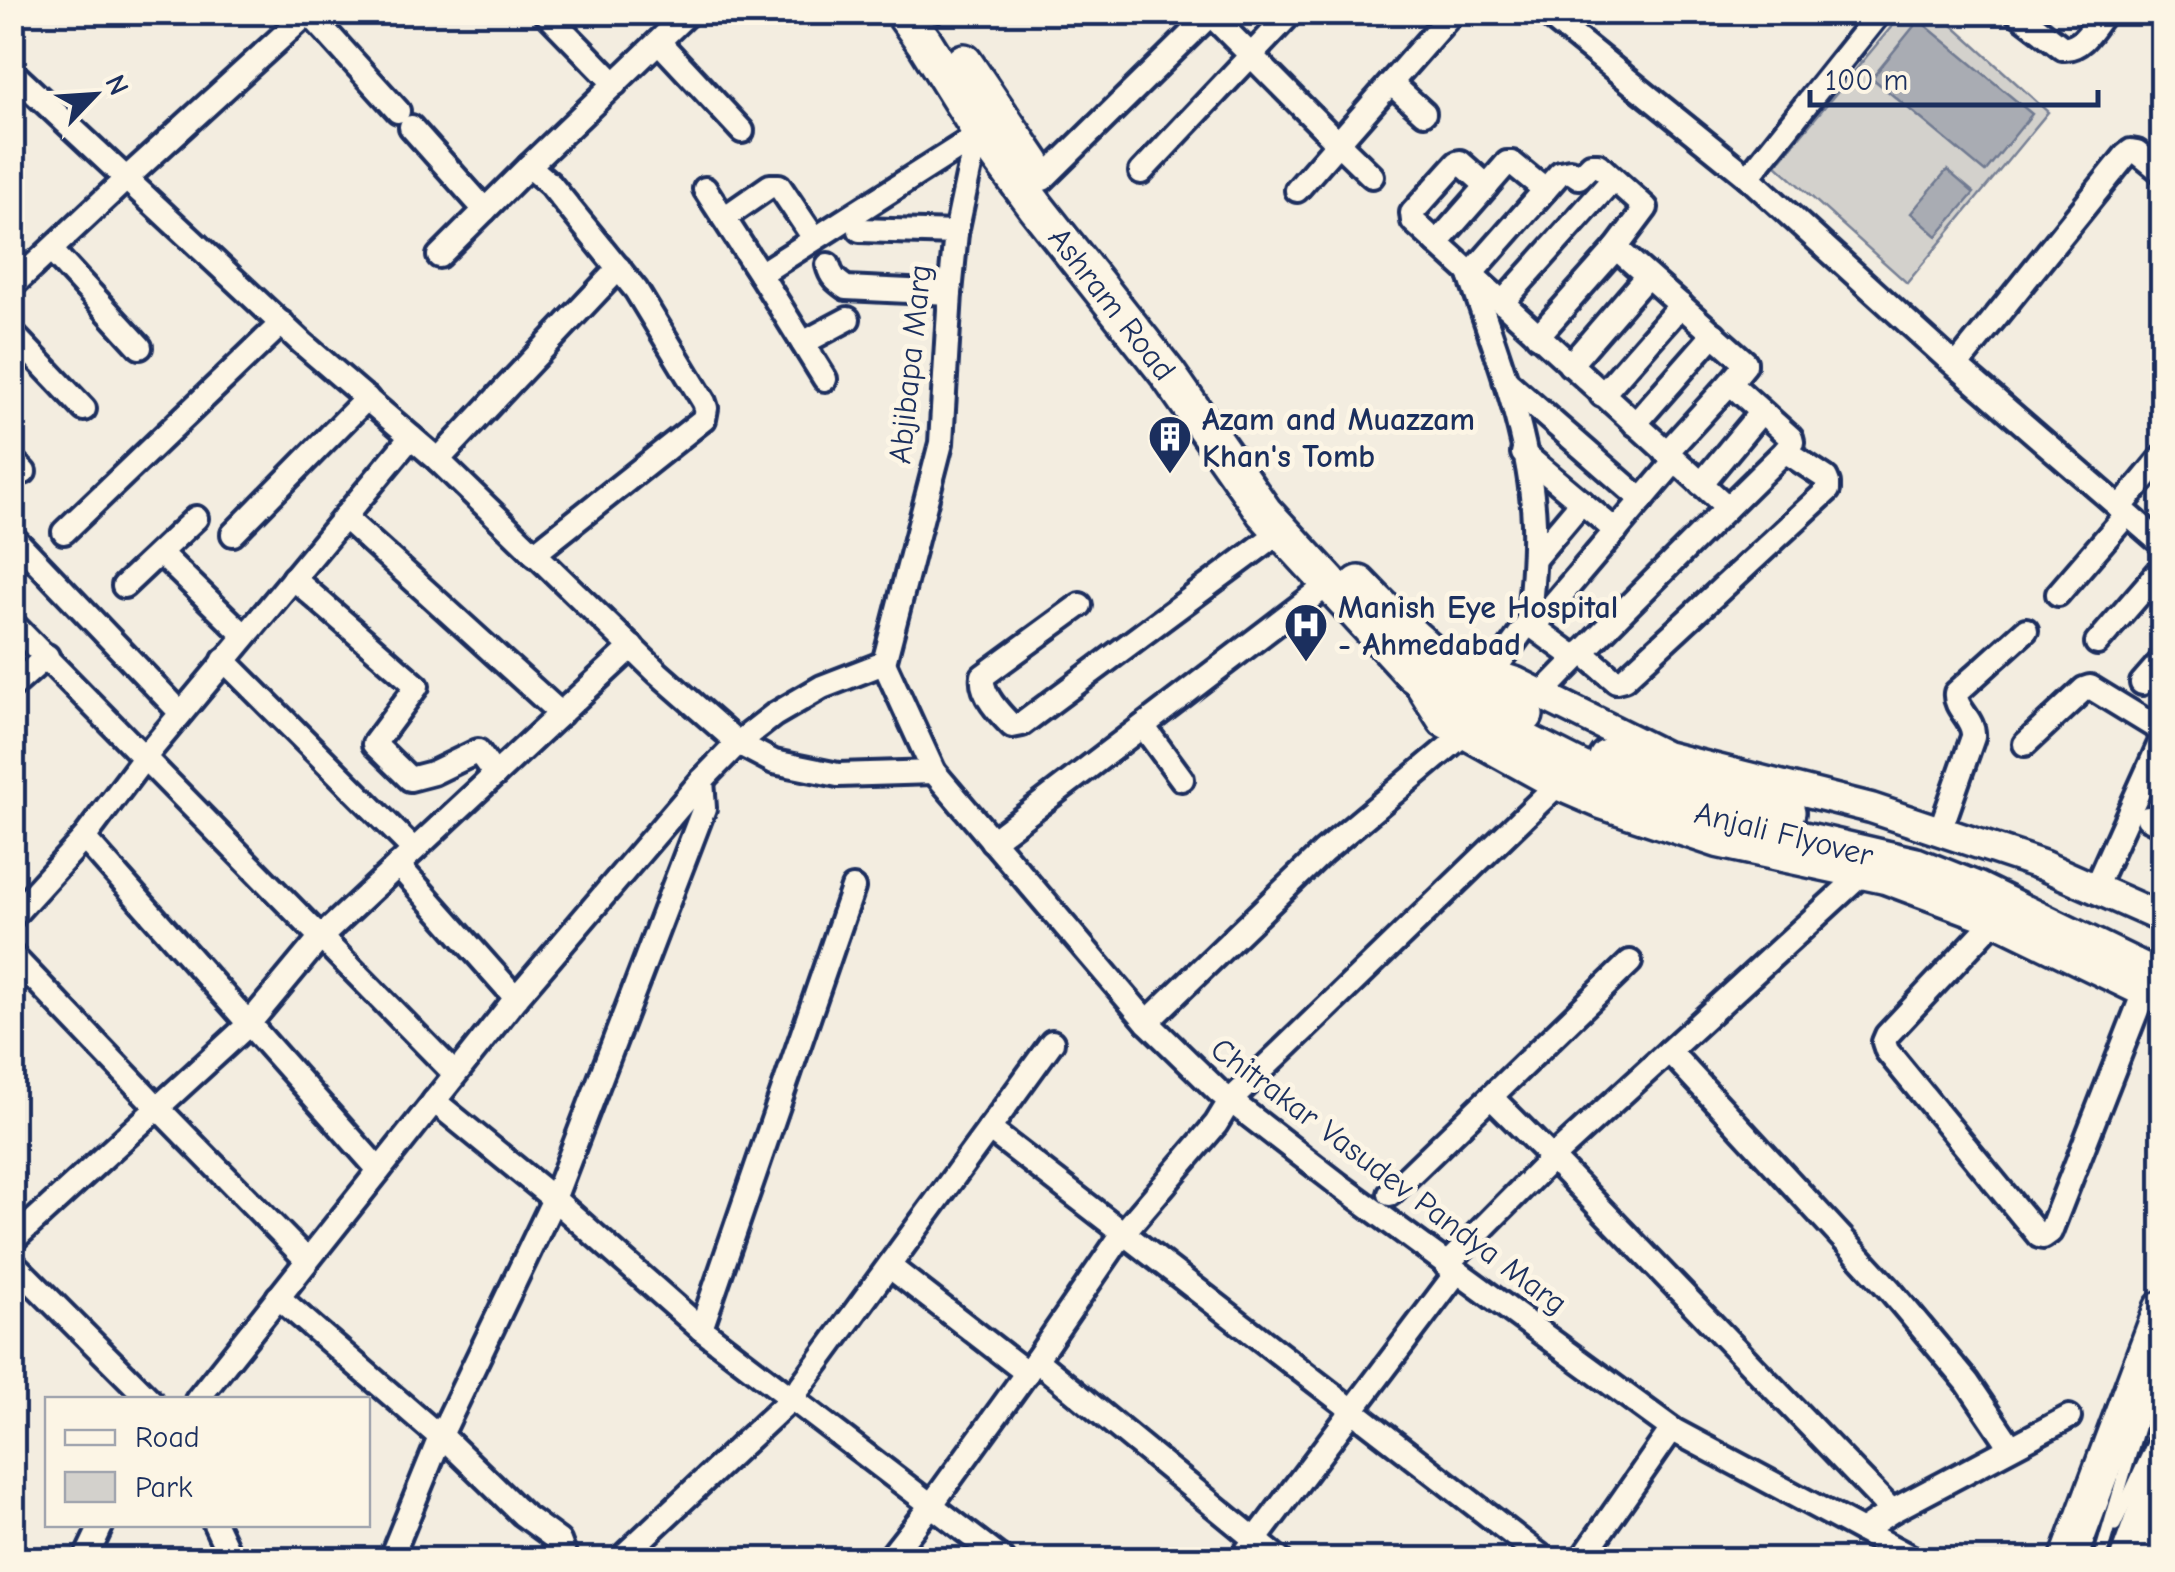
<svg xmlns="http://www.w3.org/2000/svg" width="2175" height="1572" font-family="'Comic Neue',sans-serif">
	<rect width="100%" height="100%" fill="#f3ede0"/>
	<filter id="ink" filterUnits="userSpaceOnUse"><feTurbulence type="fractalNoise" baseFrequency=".01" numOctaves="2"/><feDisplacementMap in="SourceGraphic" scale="20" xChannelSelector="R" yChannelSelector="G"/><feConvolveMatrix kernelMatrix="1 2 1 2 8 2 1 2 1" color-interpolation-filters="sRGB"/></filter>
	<g filter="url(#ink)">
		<polygon fill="#d3d1cc" stroke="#778095" stroke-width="2.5" points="1903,13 1939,13 2048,112 1907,283 1776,165"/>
		<g fill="#a9acb3" stroke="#707a91" stroke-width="2.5">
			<polygon points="1919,20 2032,114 1985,172 1872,78"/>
			<polygon points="1947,170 1974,193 1937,236 1911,213"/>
		</g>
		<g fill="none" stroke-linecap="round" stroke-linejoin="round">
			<defs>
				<g id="service">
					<polyline points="934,18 937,12"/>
					<polyline points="2115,1525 2162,1424"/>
					<polyline points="2099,1560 2142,1414 2162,1360"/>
				</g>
				<g id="minor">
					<polyline points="545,12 615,84"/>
					<polyline points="1544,12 1748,177 1946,357 2162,544"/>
					<path d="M2016,12L2063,48C2082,50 2094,26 2105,12"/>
					<polyline points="309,13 398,111"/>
					<polyline points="1211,15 1338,143 1453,12"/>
					<polyline points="659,42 742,131"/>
					<polyline points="12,72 302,343 438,460 658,673 738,743 774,762 838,775 934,772"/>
					<polyline points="1391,83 1424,113"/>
					<polyline points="411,127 485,210 529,166"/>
					<polyline points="1141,172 1292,12"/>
					<polyline points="1748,177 1880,12"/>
					<polyline points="1043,179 1213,12"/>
					<polyline points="705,189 760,274"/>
					<polyline points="1297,190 1338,143 1372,176"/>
					<polyline points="724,218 770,186 779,186 814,238"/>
					<polyline points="860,230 956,233"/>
					<polyline points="1437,243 1487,186"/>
					<polyline points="51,250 140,347"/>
					<polyline points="439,256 485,210"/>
					<path d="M828,265C831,277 836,281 846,288L950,293"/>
					<polyline points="1470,275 1545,190"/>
					<path d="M1471,278C1498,357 1531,439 1534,523C1535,557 1532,589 1528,623L1576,658"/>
					<polyline points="12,286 128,177 309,12"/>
					<polyline points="1502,303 1613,179"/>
					<polyline points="12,333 84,409"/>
					<polyline points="1538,336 1616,248"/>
					<polyline points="803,343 848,319"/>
					<polyline points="1570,365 1647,276"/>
					<polyline points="1957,365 2126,155 2131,151 2137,152 2162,172"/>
					<polyline points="825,379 760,274 975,137"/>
					<polyline points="1505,380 1642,500"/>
					<polyline points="1602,395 1681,305"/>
					<polyline points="1635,424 1714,334"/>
					<polyline points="1523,453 1616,531"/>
					<polyline points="1666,453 1730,383"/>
					<polyline points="12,460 24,472"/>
					<polyline points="438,460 619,268"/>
					<polyline points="1701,484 1761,412"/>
					<polyline points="1727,507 1413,221 1412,213 1457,163 1460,162 1487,186 1507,163 1512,163 1545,190 1560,173 1570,171 1579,177 1591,165 1598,165 1646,208 1616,248 1745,362 1745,365 1730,383 1791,438 1792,442 1785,451"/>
					<polyline points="2120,508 2162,457"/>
					<polyline points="344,517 561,714"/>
					<polyline points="64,532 282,323"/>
					<polyline points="233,534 367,398"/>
					<polyline points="12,536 181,713"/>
					<polyline points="160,553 245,636"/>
					<polyline points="534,554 704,419 706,408 704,402 636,290 550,184 529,166 689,12"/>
					<polyline points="1534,559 1582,502"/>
					<polyline points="293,578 417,686 374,744 410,779 433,773 478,751 495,775"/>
					<polyline points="124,586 196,518"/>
					<polyline points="2058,594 2127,514"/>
					<path d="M1080,605L983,676C980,694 1000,714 1012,726L1022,724L1281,531"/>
					<polyline points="12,623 455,1074"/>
					<polyline points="1534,627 1675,461"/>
					<polyline points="2097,643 2162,568"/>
					<polyline points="224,660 414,850"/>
					<polyline points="884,663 934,772 1147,1022 1219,1092 1338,1184 1675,1431 1916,1560"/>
					<polyline points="884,663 941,443 950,293 956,233 978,128"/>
					<polyline points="1492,673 1528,623"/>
					<polyline points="2142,683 2162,660"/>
					<polyline points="12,687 47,656"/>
					<path d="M1541,695C1621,612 1703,531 1785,451L1826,478L1828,483V490L1624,679L1616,681L1582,652"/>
					<polyline points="1143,726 1182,779"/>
					<polyline points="2025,744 2084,689 2090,687 2162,731"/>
					<polyline points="2148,818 2162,825"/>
					<path d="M1940,831L1973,737C1975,719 1954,709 1956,693L2026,630"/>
					<polyline points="84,838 379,1170"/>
					<polyline points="992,841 1330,583"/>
					<polyline points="398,865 516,998"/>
					<polyline points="1862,874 1669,1051 1890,1290 1967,1382 2011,1447"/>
					<polyline points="2095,888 2162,739"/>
					<polyline points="12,917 84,838 144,758 411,437"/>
					<polyline points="1995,920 1887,1035 1884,1042 1887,1051 2039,1236 2043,1237 2050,1232 2144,992"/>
					<polyline points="12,955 158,1108 307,1260"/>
					<polyline points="1147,1022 1323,852 1464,734"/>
					<polyline points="1491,1097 1552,1158 1669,1051"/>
					<polyline points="434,1101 554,1199 701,1329 1003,1560"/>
					<polyline points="989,1129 1052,1042"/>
					<polyline points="1390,1194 1630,962"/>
					<polyline points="12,1241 248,1025 321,937 632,647"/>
					<polyline points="12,1262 150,1400"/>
					<polyline points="1446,1265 1552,1158 1892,1511 1862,1531"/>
					<polyline points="889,1266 1027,1373"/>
					<polyline points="278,1297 440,1437 441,1435 522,1514 559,1541 566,1560"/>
					<polyline points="701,1329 853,888"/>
					<polyline points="1036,1360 1280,1560"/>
					<polyline points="197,1400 516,998 702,780 738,743 774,715 822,687 884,663"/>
					<polyline points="1892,1511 2069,1417"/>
					<polyline points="215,1524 232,1560"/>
					<polyline points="2131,1551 2162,1549"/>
					<polyline points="85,1560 102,1524"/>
					<polyline points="390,1560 441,1435 554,1199 704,808 702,780"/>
					<polyline points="619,1560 792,1398 989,1129 1546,1560"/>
					<polyline points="888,1560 932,1504 1036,1360 1123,1233 1216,1124 1230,1101 1557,785"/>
					<polyline points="1240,1560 1457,1272"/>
					<polyline points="1581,1560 1672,1429"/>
				</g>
				<g id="tertiary">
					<polyline points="1446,659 1516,682 1665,756 1871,808 2042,865 2162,918"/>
					<polyline points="1418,682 1443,722 1557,785 1601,804 1718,843 1885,879 1995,920 2162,1001"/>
				</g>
				<g id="primary">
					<polyline points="903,12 925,43 978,128 1036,207 1167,373 1264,512 1413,674 1463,710 1604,781 1661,803 1717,820 1916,866 1976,890 2162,980"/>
					<polyline points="964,62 1033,164"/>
					<path d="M1359,584C1396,623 1438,663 1484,693C1497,701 1512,708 1525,715"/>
					<polyline points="1607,758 1721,795 1787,812"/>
					<polyline points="2068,1560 2162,1309"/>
					<polyline points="2128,1560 2162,1467"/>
				</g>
			</defs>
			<use href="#service" stroke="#1b2f5e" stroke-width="19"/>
			<use href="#minor" stroke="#1b2f5e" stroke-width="30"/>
			<use href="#tertiary" stroke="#1b2f5e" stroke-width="35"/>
			<use href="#primary" stroke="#1b2f5e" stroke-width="42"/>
			<use href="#service" stroke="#fcf5e5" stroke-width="11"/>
			<use href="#minor" stroke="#fcf5e5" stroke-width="22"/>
			<use href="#tertiary" stroke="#fcf5e5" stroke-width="28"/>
			<use href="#primary" stroke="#fcf5e5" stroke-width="35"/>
		</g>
	</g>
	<defs>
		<symbol id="building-pin" viewBox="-11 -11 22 30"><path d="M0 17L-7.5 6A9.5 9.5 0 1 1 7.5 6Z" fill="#1b2f5e" stroke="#fcf5e5"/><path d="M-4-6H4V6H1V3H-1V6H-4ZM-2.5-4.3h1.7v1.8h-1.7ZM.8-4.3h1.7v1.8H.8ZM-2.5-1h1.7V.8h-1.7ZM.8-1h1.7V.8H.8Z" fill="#fff"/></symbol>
		<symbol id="hospital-pin" viewBox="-11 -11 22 30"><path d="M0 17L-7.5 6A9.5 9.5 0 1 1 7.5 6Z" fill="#1b2f5e" stroke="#fcf5e5"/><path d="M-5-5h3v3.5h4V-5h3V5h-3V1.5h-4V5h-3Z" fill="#fff"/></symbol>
	</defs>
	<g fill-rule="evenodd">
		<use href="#building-pin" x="1145" y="412" width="50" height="68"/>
		<use href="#hospital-pin" x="1281" y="600" width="50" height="68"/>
	</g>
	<g text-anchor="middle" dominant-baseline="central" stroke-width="10" stroke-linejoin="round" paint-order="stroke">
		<g font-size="32" fill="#1b2f5e" stroke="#fcf5e5">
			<text transform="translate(1112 304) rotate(52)">Ashram Road</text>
			<text transform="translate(910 364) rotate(-84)">Abjibapa Marg</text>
			<text transform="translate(1784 834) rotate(14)">Anjali Flyover</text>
			<text transform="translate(1389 1176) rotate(37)">Chitrakar Vasudev Pandya Marg</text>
		</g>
		<g font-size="32" font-weight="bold" fill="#1b2f5e" stroke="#fcf5e5" text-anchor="start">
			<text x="1202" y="419">Azam and Muazzam<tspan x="1202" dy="37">Khan's Tomb</tspan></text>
			<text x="1338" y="607">Manish Eye Hospital<tspan x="1338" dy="37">- Ahmedabad</tspan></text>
		</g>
	</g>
	<rect width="2175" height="1572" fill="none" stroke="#fcf5e5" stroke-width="50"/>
	<rect x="25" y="25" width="2125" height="1522" fill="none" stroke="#1b2f5e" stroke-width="4" filter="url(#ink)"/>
	<rect x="45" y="1397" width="325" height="130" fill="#fcf5e5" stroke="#a2a6af" stroke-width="2.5"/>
	<rect x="65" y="1430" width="50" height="15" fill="#fcf5e5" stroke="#a2a6af" stroke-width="2.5"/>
	<text x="135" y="1447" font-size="30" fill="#1b2f5e">Road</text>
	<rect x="65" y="1472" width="50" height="30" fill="#d3d1cc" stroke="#a2a6af" stroke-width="2.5"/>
	<text x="135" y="1497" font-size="30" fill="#1b2f5e">Park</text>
	<g transform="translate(95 95) rotate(65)" stroke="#fcf5e5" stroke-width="8" paint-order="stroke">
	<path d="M0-8L18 38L0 25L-18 38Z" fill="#1b2f5e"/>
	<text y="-15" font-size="28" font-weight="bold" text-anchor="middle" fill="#1b2f5e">N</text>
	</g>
	<path d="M1810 90v15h288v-15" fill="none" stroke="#1b2f5e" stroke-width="5"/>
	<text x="1825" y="90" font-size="30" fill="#1b2f5e" stroke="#fcf5e5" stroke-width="8" paint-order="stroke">100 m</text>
</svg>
